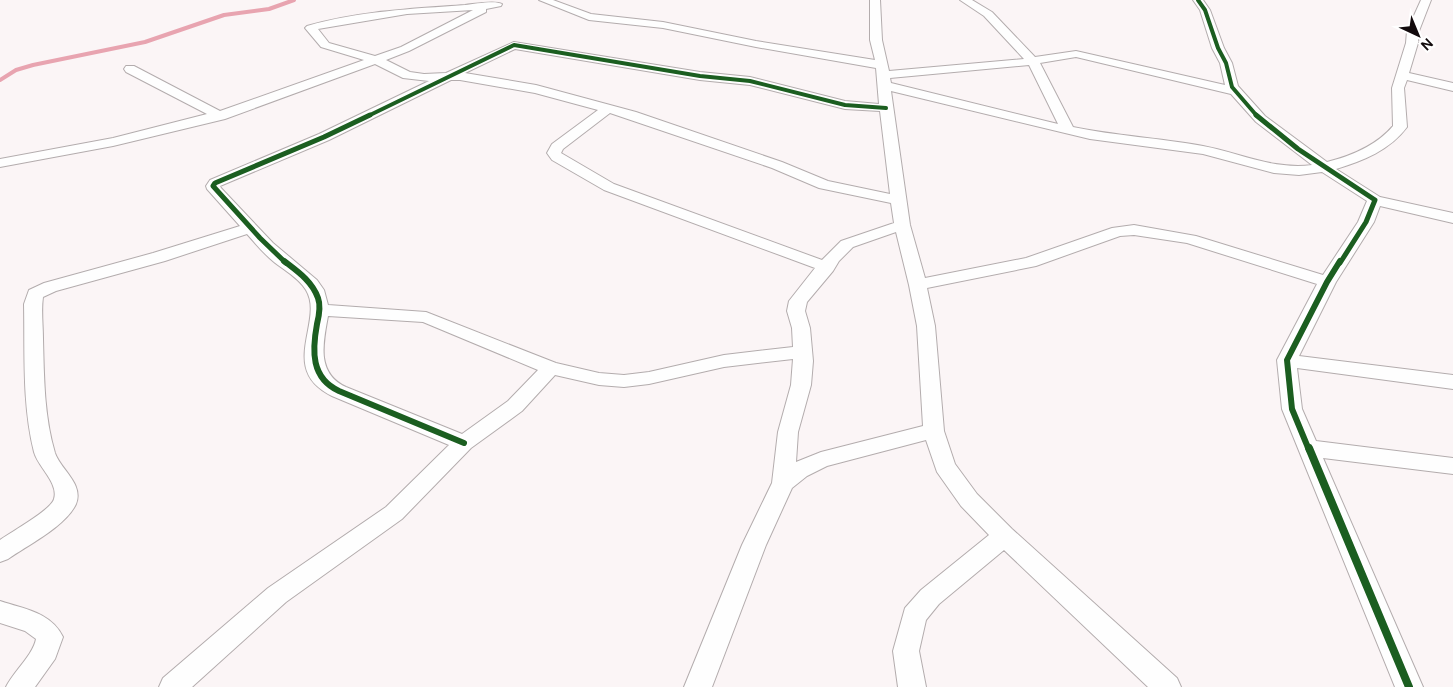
<svg xmlns="http://www.w3.org/2000/svg" width="1453" height="687" font-family="'DM Sans',sans-serif">
	<rect width="100%" height="100%" fill="#fbf5f6"/>
	<g fill="none" stroke-linecap="round" stroke-linejoin="round">
		<polyline stroke="#e8a4b0" stroke-width="4" points="0,80 16,70 33,65 145,42 224,15 269,9 294,0"/>
		<defs>
			<g id="street">
				<path d="M539,0H553L591,14L663,22L756,41L875,60L870,40V0H880L882,40L889,71L1024,59L984,16L960,0H972L992,12L1035,57L1076,51L1225,85L1220,63L1212,48L1200,10L1193,0H1203L1210,10L1224,48L1232,63L1238,86L1265,116L1327,162C1351,156 1376,146 1393,126L1392,88L1406,43L1407,31L1421,0H1431L1419,31L1418,43L1409,73L1453,83V91L1407,80L1404,88L1407,127C1390,150 1363,161 1336,169L1380,197L1453,213V223L1380,206L1374,222L1336,282L1299,356L1453,375V389L1297,368L1302,409L1316,441L1453,458V474L1323,458L1423,687H1395L1282,409L1277,360L1317,284L1187,243L1134,235L1120,236L1036,266L927,288L935,326L944,431L955,464L977,494L1012,529L1177,678L1181,687H1148L1004,550L939,604L926,620L919,651L926,687H898L893,651L905,608L921,590L989,535L961,506L937,472L926,440L827,466L807,476L792,488L766,545L712,687H684L742,545L772,483L778,432L791,385L793,359L724,367L649,384L624,387L599,385L555,375L522,411L471,448L402,519L286,602L192,687H159L163,678L268,588L386,507L449,445L332,396C277,369 325,321 306,290C299,278 284,270 274,262C264,254 256,244 247,234L165,261L56,291L43,297C41,310 43,325 43,339C44,377 44,416 55,453C61,470 84,484 76,504C66,526 28,545 8,559L0,562V540C11,532 51,510 54,499C59,483 38,467 34,452C22,404 25,353 24,304L29,290L44,283L153,253L240,226L207,189L206,186L210,180L319,134L429,81L403,78L375,64L225,119L113,146L0,167V159L113,138L207,114L126,72L124,69L126,66H134L220,111L364,60L321,47L305,28L307,26C358,11 412,9 465,5C475,4 495,0 502,4L501,6L486,9V12L409,51L386,60L410,72L424,74L446,73L514,42L700,72L750,77L845,101L879,104L876,68L756,47L663,28L589,20ZM473,10L401,47L375,56L329,43L318,29L407,14ZM515,49L700,80L750,85L845,109L880,111L890,194L828,181L782,162L636,112L536,85L465,73ZM1076,57L1231,94L1256,122L1312,165C1273,170 1240,153 1203,146C1160,138 1116,136 1073,127L1040,63ZM1029,65L1058,124L891,83L890,78ZM451,80H460L535,93L598,110L552,144L547,153L552,160L604,190L815,268L789,301L787,311L792,328L793,347L724,355L649,372L624,375L599,373L556,363L426,312L328,305L324,290L317,280L273,243L221,188L220,186L329,140ZM891,91L1090,139L1203,154L1274,173L1299,175L1322,172L1367,201L1358,222L1323,275L1196,236L1134,225L1112,228L1026,258L925,278L910,225ZM610,113L772,168L819,188L891,203L894,223L841,241L822,260L614,184L561,153L563,149ZM896,232L909,285L917,326L923,426L821,452L796,462L798,432L811,385L813,361L810,328L805,311L807,302L833,271L839,261L853,247ZM328,316L423,322L538,370L508,401L462,434L346,387C316,373 323,343 328,316Z"/>
				<path d="M0,601C24,609 51,612 63,637L55,659L35,687H6C14,671 33,655 36,639L25,631L0,623Z"/>
			</g>
		</defs>
		<use href="#street" stroke="#b3acad" stroke-width="2"/>
		<use href="#street" fill="#fefefe" fill-rule="evenodd"/>
		<defs>
			<g id="cycleway-far3">
				<polyline points="1198,0 1205,10 1218,48 1226,63 1232,87 1257,116"/>
				<polyline points="368,116 514,45 700,76 750,81 845,105 886,108"/>
			</g>
			<g id="cycleway-far2">
				<polyline points="1256,115 1298,149 1375,200 1366,222 1340,263"/>
				<polyline points="286,263 260,238 213,186 215,183 324,137 370,115"/>
			</g>
			<g id="cycleway-far1">
				<path d="M284,261C297,271 312,281 318,298C321,306 319,316 317,324C312,351 311,378 339,391L464,443"/>
				<polyline points="1309,450 1292,409 1287,360 1327,282 1340,261"/>
			</g>
			<polyline id="cycleway" points="1309,448 1409,687"/>
		</defs>
		<use href="#cycleway-far3" stroke="#fff" stroke-width="5.5"/>
		<use href="#cycleway-far2" stroke="#fff" stroke-width="8"/>
		<use href="#cycleway-far1" stroke="#fff" stroke-width="9"/>
		<use href="#cycleway" stroke="#fff" stroke-width="11"/>
		<use href="#cycleway-far3" stroke="#1b5e20" stroke-width="4"/>
		<use href="#cycleway-far2" stroke="#1b5e20" stroke-width="5"/>
		<use href="#cycleway-far1" stroke="#1b5e20" stroke-width="6"/>
		<use href="#cycleway" stroke="#1b5e20" stroke-width="8"/>
	</g>
	<g transform="translate(1418 35) rotate(136)" stroke="#ffffff" stroke-width="4" paint-order="stroke">
	<path d="M0-4L9 19L0 12L-9 19Z" fill="#120a0c"/>
	<text y="-8" font-size="14" font-weight="bold" text-anchor="middle" fill="#120a0c">N</text>
	</g>
</svg>
